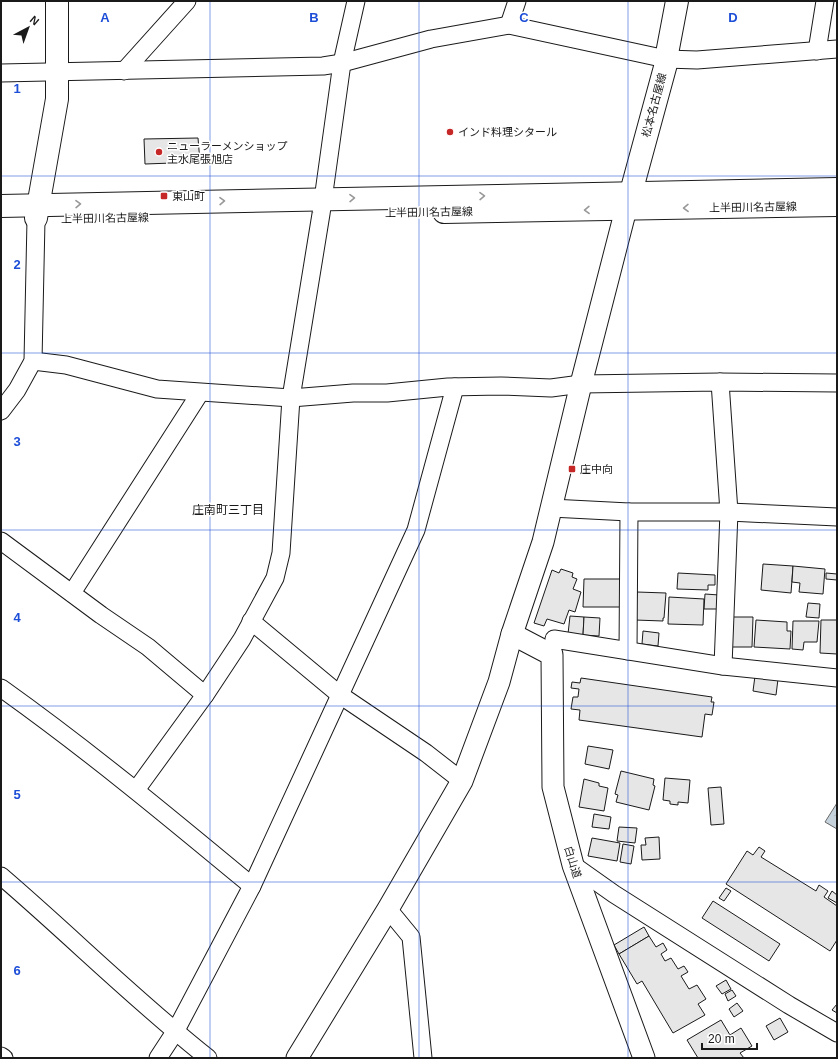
<svg xmlns="http://www.w3.org/2000/svg" width="838" height="1059" font-family="Arial,'Noto Sans JP',sans-serif">
	<defs>
		<pattern id="water-ripples" width="26" height="14" patternUnits="userSpaceOnUse"><rect width="26" height="14" fill="#c6d2dc"/><path d="M2 4q2-2 4 0t4 0M15 11q2-2 4 0t4 0" fill="none" stroke="#aab4bc"/></pattern>
	</defs>
	<rect width="100%" height="100%" fill="#fff"/>
	<polygon fill="url(#water-ripples)" stroke="#6a6a6a" points="837,803 837,829 825,822"/>
	<g fill="#e6e6e6" stroke="#1a1a1a">
		<polygon points="198,138 200,162 145,164 144,139"/>
		<polygon points="763,564 793,566 791,593 761,590"/>
		<polygon points="793,566 825,569 823,594 799,592 800,583 792,582"/>
		<polygon points="561,569 573,573 572,577 577,579 573,589 581,592 575,612 569,610 564,624 547,619 544,626 534,623 552,570 559,573"/>
		<polygon points="678,573 715,575 715,585 708,585 708,590 677,589"/>
		<polygon points="826,573 837,574 837,580 826,579"/>
		<polygon points="584,579 624,579 623,607 583,607"/>
		<polygon points="637,592 666,593 664,618 663,618 663,621 635,620"/>
		<polygon points="705,594 719,595 718,609 704,609"/>
		<polygon points="669,597 704,599 703,625 668,624"/>
		<polygon points="808,603 820,604 819,618 806,617"/>
		<polygon points="570,616 584,617 583,635 568,634"/>
		<polygon points="584,617 600,618 599,636 583,635"/>
		<polygon points="732,617 753,617 752,647 732,647"/>
		<polygon points="756,620 787,622 787,631 791,631 790,649 754,647"/>
		<polygon points="821,620 837,620 837,654 820,653"/>
		<polygon points="793,621 819,621 817,642 804,642 803,650 792,649"/>
		<polygon points="643,631 659,633 658,646 642,644"/>
		<polygon points="755,676 778,679 776,695 753,691"/>
		<polygon points="581,678 712,697 711,702 714,702 712,715 705,714 702,737 579,720 580,710 571,709 573,697 578,697 579,689 571,688 572,682 580,683"/>
		<polygon points="588,746 613,750 609,769 585,764"/>
		<polygon points="621,771 654,779 653,785 655,786 649,810 616,802 618,795 615,794"/>
		<polygon points="665,778 690,780 688,803 678,802 678,805 670,804 670,801 663,800"/>
		<polygon points="584,779 599,783 599,786 608,788 604,811 579,807"/>
		<polygon points="721,787 724,824 711,825 708,788"/>
		<polygon points="594,814 611,817 609,829 592,827"/>
		<polygon points="619,827 637,828 635,843 617,841"/>
		<polygon points="659,837 660,859 642,860 641,845 646,845 645,838"/>
		<polygon points="592,838 620,843 617,861 588,856"/>
		<polygon points="623,844 634,846 631,864 620,862"/>
		<polygon points="759,847 765,851 761,857 816,891 819,885 828,891 824,897 837,906 837,940 830,951 726,884 747,851 753,855"/>
		<polygon points="726,888 731,891 724,901 719,898"/>
		<polygon points="832,891 837,895 837,903 828,898"/>
		<polygon points="713,901 780,944 769,961 702,918"/>
		<polygon points="644,927 649,936 619,954 614,945"/>
		<polygon points="649,936 656,947 663,943 667,950 661,954 665,961 671,958 678,969 684,966 688,972 681,976 689,989 697,985 706,999 698,1004 705,1015 673,1033 642,981 637,984 619,954"/>
		<polygon points="726,980 731,989 722,994 716,986"/>
		<polygon points="732,990 736,996 728,1001 725,994"/>
		<polygon points="737,1003 743,1011 734,1017 729,1009"/>
		<polygon points="837,1004 837,1013 832,1010"/>
		<polygon points="780,1018 788,1032 774,1040 766,1026"/>
		<polygon points="721,1020 730,1035 741,1028 752,1046 740,1053 744,1058 698,1058 687,1040"/>
	</g>
	<g fill="none" stroke-linecap="round" stroke-linejoin="round">
		<defs>
			<g id="minor">
				<polyline points="509,25 517,1"/>
				<polyline points="817,51 825,1"/>
				<polyline points="124,71 187,1"/>
				<polyline points="1,73 323,66 342,63 431,39 509,25 666,59 697,60 837,49"/>
				<polyline points="33,361 66,365 157,389 291,398 353,393 387,393 448,387 501,386 551,388 581,384 720,382 837,383"/>
				<polyline points="720,382 729,512 723,666"/>
				<polyline points="1,411 17,390 33,361 36,220"/>
				<polyline points="551,508 629,512 729,512 837,517"/>
				<polyline points="1,541 101,615 148,647 205,695"/>
				<polyline points="72,593 200,393"/>
				<polyline points="251,621 340,695 426,753 462,781"/>
				<polyline points="628,651 629,512"/>
				<polyline points="552,655 554,639 723,666 837,678"/>
				<path d="M1,688C88,750 170,818 252,886"/>
				<polyline points="136,790 205,695 242,639 275,578 281,553 291,398 321,214 342,63 356,1"/>
				<polyline points="573,865 614,894 789,1005 837,1033"/>
				<path d="M1,876C71,936 136,1001 208,1058"/>
				<polyline points="388,909 411,937 423,1058"/>
				<polyline points="1,1056 4,1058"/>
				<polyline points="158,1058 175,1032 252,886 416,530 455,387"/>
			</g>
			<g id="tertiary">
				<polyline points="512,634 552,655 553,787 573,865 644,1058"/>
				<polyline points="297,1058 388,909 462,781 499,682 512,634 543,542 581,384 626,209"/>
			</g>
			<g id="secondary">
				<polyline points="1,206 837,189"/>
				<polyline points="627,207 667,60 666,59 677,1"/>
				<polyline points="444,212 837,205"/>
				<polyline points="36,218 57,99 57,1"/>
			</g>
		</defs>
		<use href="#minor" stroke="#1a1a1a" stroke-width="19"/>
		<use href="#tertiary" stroke="#1a1a1a" stroke-width="23"/>
		<use href="#secondary" stroke="#1a1a1a" stroke-width="24"/>
		<use href="#minor" stroke="#fff" stroke-width="17"/>
		<use href="#tertiary" stroke="#fff" stroke-width="21"/>
		<use href="#secondary" stroke="#fff" stroke-width="22"/>
	</g>
	<defs><path id="oneway-chevron" d="M-2-3.5L2.5 0L-2 3.5" fill="none" stroke-width="1.6" stroke-linecap="round" stroke-linejoin="round"/></defs>
	<g stroke="#989898">
		<use href="#oneway-chevron" transform="translate(482 196) rotate(-1)"/>
		<use href="#oneway-chevron" transform="translate(352 198) rotate(-1)"/>
		<use href="#oneway-chevron" transform="translate(222 201) rotate(-1)"/>
		<use href="#oneway-chevron" transform="translate(78 204) rotate(-1)"/>
		<use href="#oneway-chevron" transform="translate(686 208) rotate(179)"/>
		<use href="#oneway-chevron" transform="translate(587 210) rotate(179)"/>
	</g>
	<path fill="none" stroke="#1d4ed8" stroke-width="1" stroke-opacity="0.55" d="M210,1V1058M419,1V1058M628,1V1058M1,176H837M1,353H837M1,530H837M1,706H837M1,882H837"/>
	<g fill="#c62828" stroke="#fff" stroke-width="1.5">
		<circle cx="450" cy="132" r="4"/>
		<circle cx="159" cy="152" r="4"/>
		<rect x="160" y="192" width="8" height="8" rx="2"/>
		<rect x="568" y="465" width="8" height="8" rx="2"/>
	</g>
	<g text-anchor="middle" dominant-baseline="central" stroke-width="3" stroke-linejoin="round" paint-order="stroke">
		<g font-size="11" fill="#1a1a1a" stroke="#fff">
			<text transform="translate(654 105) rotate(-75)">松本名古屋線</text>
			<text transform="translate(753 207) rotate(-1)">上半田川名古屋線</text>
			<text transform="translate(429 212) rotate(-1)">上半田川名古屋線</text>
			<text transform="translate(105 218) rotate(-1)">上半田川名古屋線</text>
			<text transform="translate(573 862) rotate(73)">白山道</text>
		</g>
		<g font-size="11" fill="#1a1a1a" stroke="#fff" text-anchor="start">
			<text x="458" y="132">インド料理シタール</text>
			<text x="167" y="146">ニューラーメンショップ<tspan x="167" dy="13">主水尾張旭店</tspan></text>
			<text x="172" y="196">東山町</text>
			<text x="580" y="469">庄中向</text>
		</g>
		<g font-size="12" fill="#1a1a1a" stroke="#fff">
			<text x="228" y="510">庄南町三丁目</text>
		</g>
	</g>
	<g font-size="13" text-anchor="middle" font-weight="bold" fill="#1d4ed8" stroke="#fff" stroke-width="3" stroke-linejoin="round" paint-order="stroke">
		<text x="105" y="22">A</text>
		<text x="314" y="22">B</text>
		<text x="524" y="22">C</text>
		<text x="733" y="22">D</text>
		<text x="17" y="93">1</text>
		<text x="17" y="269">2</text>
		<text x="17" y="446">3</text>
		<text x="17" y="622">4</text>
		<text x="17" y="799">5</text>
		<text x="17" y="975">6</text>
	</g>
	<rect width="838" height="1059" fill="none" stroke="#1a1a1a" stroke-width="4"/>
	<g transform="translate(28 28) rotate(41)" stroke="#ffffff" stroke-width="3" paint-order="stroke">
	<path d="M0-3L7 15L0 10L-7 15Z" fill="#1a1a1a"/>
	<text y="-6" font-size="11" font-weight="bold" text-anchor="middle" fill="#1a1a1a">N</text>
	</g>
	<path d="M702 1043v6h55v-6" fill="none" stroke="#1a1a1a" stroke-width="2"/>
	<text x="708" y="1043" font-size="12" fill="#1a1a1a" stroke="#ffffff" stroke-width="3" paint-order="stroke">20 m</text>
</svg>
